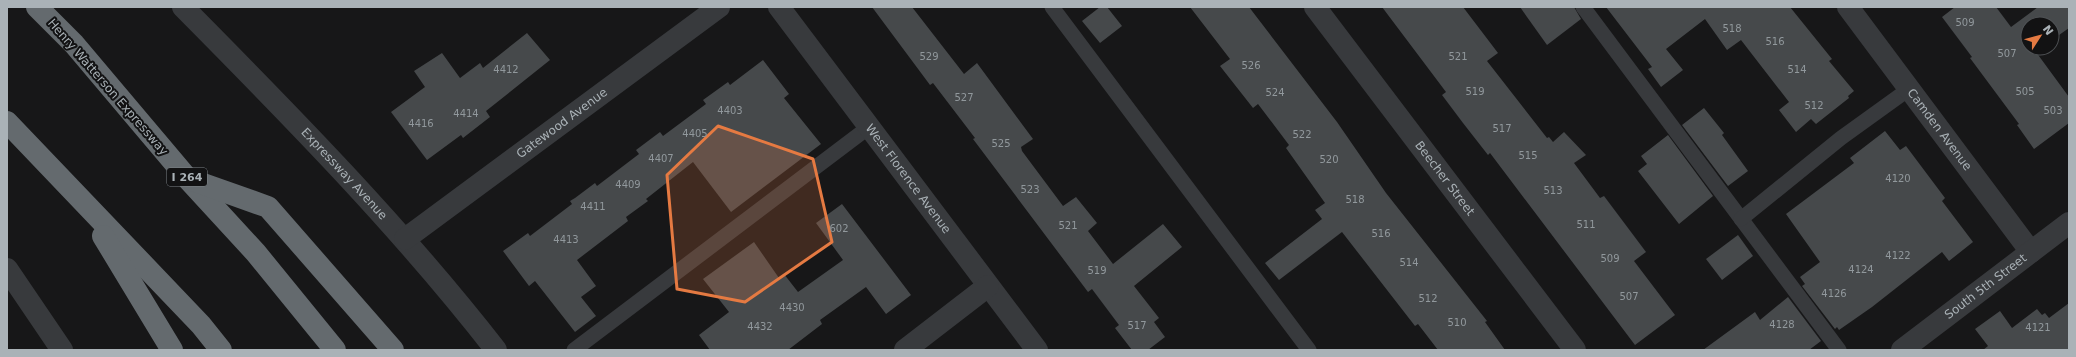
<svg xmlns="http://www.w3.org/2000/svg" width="2076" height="357" font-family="'DejaVu Sans',sans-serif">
	<rect width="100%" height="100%" fill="#171718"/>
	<g fill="#46494b">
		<polygon points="872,7 912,7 964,74 977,63 1033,139 1021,147 1022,151 1063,206 1076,197 1097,223 1088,231 1113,264 1163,224 1182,247 1134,286 1159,318 1154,322 1165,337 1148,350 1132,350 1115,328 1119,325 1092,289 1088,292 973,139 975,138 933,83 930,85"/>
		<polygon points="1100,7 1107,7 1122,26 1100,43 1082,21"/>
		<polygon points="1190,7 1249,7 1337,122 1386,193 1487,321 1485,322 1505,350 1438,350 1418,324 1415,326 1342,232 1279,280 1265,263 1322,219 1315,210 1325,203 1286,148 1289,145 1258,104 1253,108 1220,66 1230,59"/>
		<polygon points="1382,7 1463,7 1498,53 1487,61 1547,138 1549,137 1553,142 1564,132 1586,155 1574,163 1600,198 1604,196 1646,252 1634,261 1675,315 1635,345 1490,153 1488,155 1463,123 1442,95 1446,92"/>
		<polygon points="1520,7 1574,7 1581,19 1547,45"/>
		<polygon points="1606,7 1790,7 1832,59 1829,61 1854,91 1848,96 1849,98 1816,124 1811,119 1796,132 1779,110 1789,102 1741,40 1727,50 1705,19 1666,49 1683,70 1661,87 1648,69 1652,67"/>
		<polygon points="1955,7 1996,7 2011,27 2038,7 2069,7 2069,28 2052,40 2052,24 2028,24 2028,48 2041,48 2036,52 2069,97 2069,123 2034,149 2017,125 2019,124 1970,58 1972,57 1942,17"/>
		<polygon points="527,33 550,60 486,111 490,117 463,138 461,135 427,160 391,112 425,87 414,71 442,53 460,78 480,63 483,68"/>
		<polygon points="763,60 789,94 784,98 821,144 731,212 693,162 646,199 648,201 626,217 628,221 577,260 596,286 581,297 596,316 575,332 535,281 529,286 503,251 528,233 530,236 572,204 570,201 575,198 595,183 597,186 639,154 636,150 660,132 663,136 706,104 703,100 728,82 730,85"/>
		<polygon points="1704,108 1724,133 1722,135 1748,171 1728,186 1682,125"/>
		<polygon points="1885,131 1900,150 1906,146 1945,198 1942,201 1973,242 1949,261 1942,252 1872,307 1839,330 1837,327 1835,329 1802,286 1805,284 1800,277 1820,262 1786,214 1854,163 1850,158"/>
		<polygon points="1668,135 1713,196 1679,224 1638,171 1647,164 1641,156"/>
		<polygon points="842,204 911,295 886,314 866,287 820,320 822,324 788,350 710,350 699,335 729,312 703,279 754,242 779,278 784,274 798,292 843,260 816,223"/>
		<polygon points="1738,235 1753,256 1722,280 1706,259"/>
		<polygon points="1788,297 1821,341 1809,350 1703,350 1755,312 1760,320"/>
		<polygon points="2069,303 2069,350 1983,350 1988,346 1975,329 2000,311 2012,328 2037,309 2042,315 2045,313 2049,318"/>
	</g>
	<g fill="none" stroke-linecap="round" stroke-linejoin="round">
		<g stroke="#383a3d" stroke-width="15">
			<polyline points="1052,7 1309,350"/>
			<polyline points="1583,7 1839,350"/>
			<polyline points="1741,219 1841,138 1909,89"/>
			<polyline points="574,350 869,127"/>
		</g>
		<g stroke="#383a3d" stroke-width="22">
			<path id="s1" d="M183,7C292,117 401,228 496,350"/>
			<path id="s2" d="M779,7L1037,350"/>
			<path id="s3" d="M1315,7L1575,350"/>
			<path id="s4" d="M1848,7L2031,252"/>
			<path id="s5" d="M405,239L719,7"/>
			<polyline points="7,269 62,350"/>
			<polyline points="905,350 988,286"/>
			<path id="s6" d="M1902,350L2069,223"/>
		</g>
		<g stroke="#646a6e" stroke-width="22">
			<polyline points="37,7 74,44 188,179 256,253 335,350"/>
			<polyline points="7,122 201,325 221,350"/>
			<polyline points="192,180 268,207 393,350"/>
			<polyline points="103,236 172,350"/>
		</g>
	</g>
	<path fill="#e57a42" fill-opacity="0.2" stroke="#e57a42" stroke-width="3" stroke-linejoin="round" d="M718,126L813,159L832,242L745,302L677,289L667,175Z"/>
	<g text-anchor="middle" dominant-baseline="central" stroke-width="4" stroke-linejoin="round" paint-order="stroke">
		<g font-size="10" fill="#91989c">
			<text x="1965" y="22">509</text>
			<text x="1732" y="28">518</text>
			<text x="1775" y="41">516</text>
			<text x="2007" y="53">507</text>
			<text x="929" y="56">529</text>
			<text x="1458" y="56">521</text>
			<text x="1251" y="65">526</text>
			<text x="506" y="69">4412</text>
			<text x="1797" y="69">514</text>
			<text x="1475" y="91">519</text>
			<text x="2025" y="91">505</text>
			<text x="1275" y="92">524</text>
			<text x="964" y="97">527</text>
			<text x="1814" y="105">512</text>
			<text x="730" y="110">4403</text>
			<text x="2053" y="110">503</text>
			<text x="466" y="113">4414</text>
			<text x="421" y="123">4416</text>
			<text x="1502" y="128">517</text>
			<text x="695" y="133">4405</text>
			<text x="1302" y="134">522</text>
			<text x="1001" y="143">525</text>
			<text x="1528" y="155">515</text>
			<text x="661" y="158">4407</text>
			<text x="1329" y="159">520</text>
			<text x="1898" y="178">4120</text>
			<text x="628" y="184">4409</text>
			<text x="1030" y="189">523</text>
			<text x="1553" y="190">513</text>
			<text x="1355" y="199">518</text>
			<text x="593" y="206">4411</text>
			<text x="1586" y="224">511</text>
			<text x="1068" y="225">521</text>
			<text x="839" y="228">602</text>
			<text x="1381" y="233">516</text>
			<text x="566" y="239">4413</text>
			<text x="1898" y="255">4122</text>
			<text x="1610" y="258">509</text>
			<text x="1409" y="262">514</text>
			<text x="1861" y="269">4124</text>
			<text x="1097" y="270">519</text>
			<text x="1834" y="293">4126</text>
			<text x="1629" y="296">507</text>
			<text x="1428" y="298">512</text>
			<text x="792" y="307">4430</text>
			<text x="1457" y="322">510</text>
			<text x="1782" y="324">4128</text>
			<text x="1137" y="325">517</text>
			<text x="760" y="326">4432</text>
			<text x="2038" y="327">4121</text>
		</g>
		<rect fill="#121213" stroke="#7c8286" stroke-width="1" x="167" y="168" width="40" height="18" rx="3"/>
		<g font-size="11" font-weight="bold" fill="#aab2b7">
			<text x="187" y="177">I 264</text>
		</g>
		<g font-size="12" fill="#aab2b7" stroke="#121213">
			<text transform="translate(108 87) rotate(49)">Henry Watterson Expressway</text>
			<text stroke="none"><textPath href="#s5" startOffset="195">Gatewood Avenue</textPath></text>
			<text stroke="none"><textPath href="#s4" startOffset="153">Camden Avenue</textPath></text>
			<text stroke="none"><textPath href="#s1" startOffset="232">Expressway Avenue</textPath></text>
			<text stroke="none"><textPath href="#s3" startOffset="215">Beecher Street</textPath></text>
			<text stroke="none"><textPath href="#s2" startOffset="215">West Florence Avenue</textPath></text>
			<text stroke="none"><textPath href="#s6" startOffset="105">South 5th Street</textPath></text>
		</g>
	</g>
	<rect width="2076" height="357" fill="none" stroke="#aab2b7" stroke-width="16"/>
	<g transform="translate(2040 36) rotate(54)"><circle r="19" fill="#121213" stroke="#4f5255"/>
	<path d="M0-3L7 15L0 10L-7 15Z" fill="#e57a42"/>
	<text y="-6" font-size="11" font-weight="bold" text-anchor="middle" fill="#aab2b7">N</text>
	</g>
</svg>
